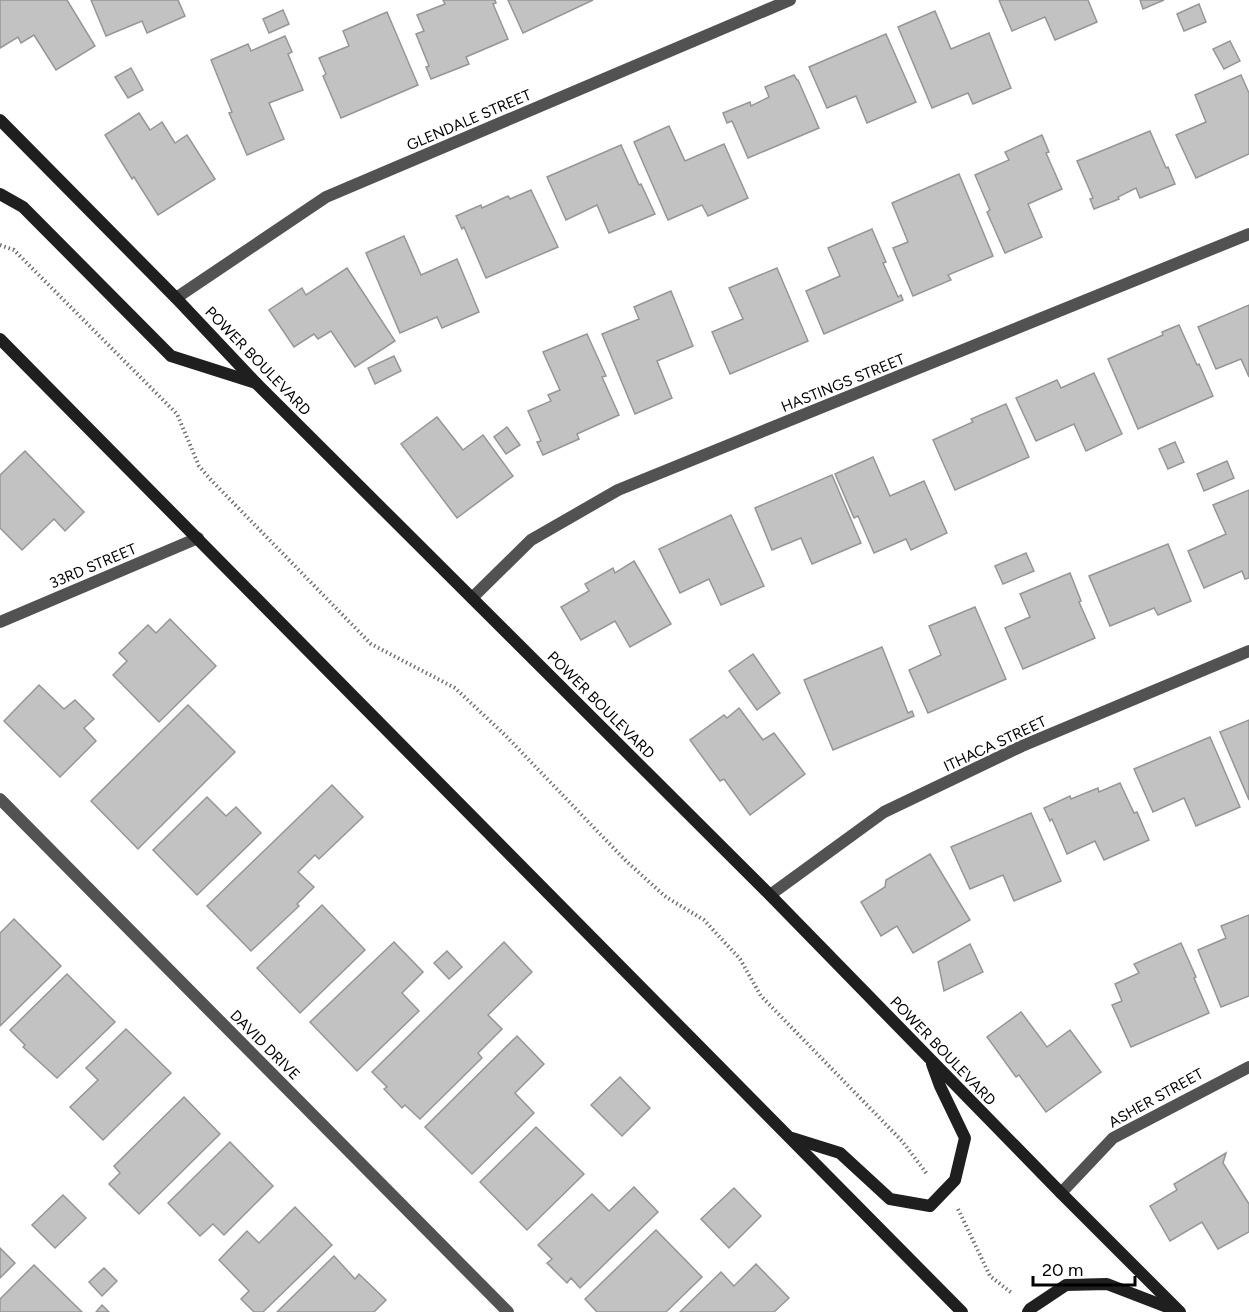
<svg xmlns="http://www.w3.org/2000/svg" width="1249" height="1312" font-family="Figtree,sans-serif">
	<rect width="100%" height="100%" fill="#fff"/>
	<g fill="#c2c2c2" stroke="#969696" stroke-width="1.5">
		<polygon points="0,0 67,0 95,46 56,70 34,35 21,43 18,37 0,48"/>
		<polygon points="91,0 178,0 185,16 147,33 142,21 106,36"/>
		<polygon points="443,0 495,0 496,3 493,4 508,39 466,57 469,64 431,79 426,67 429,66 416,34 424,31 417,15 445,4"/>
		<polygon points="508,0 593,0 523,33"/>
		<polygon points="999,0 1088,0 1097,22 1055,40 1045,17 1012,31"/>
		<polygon points="1140,0 1164,0 1143,9"/>
		<polygon points="1199,4 1206,22 1184,31 1177,14"/>
		<polygon points="283,10 289,24 269,33 263,19"/>
		<polygon points="935,11 951,49 989,33 1011,88 973,104 968,93 932,108 898,27"/>
		<polygon points="387,12 418,85 341,118 323,76 326,74 319,58 349,46 343,31"/>
		<polygon points="886,34 916,102 867,123 856,96 827,108 809,67"/>
		<polygon points="285,36 292,52 288,54 303,90 269,103 284,139 247,155 229,113 232,112 211,60 248,44 251,51"/>
		<polygon points="1230,41 1240,61 1224,69 1213,49"/>
		<polygon points="131,68 143,90 128,98 115,77"/>
		<polygon points="794,75 797,80 798,80 819,128 748,158 732,121 727,123 723,113 750,102 751,106 769,97 765,87"/>
		<polygon points="1241,75 1249,93 1249,154 1196,178 1176,135 1206,122 1195,95"/>
		<polygon points="139,113 150,130 162,122 175,143 187,135 215,179 158,215 134,177 132,179 105,135"/>
		<polygon points="669,126 685,161 724,144 748,198 708,216 702,205 668,220 634,142"/>
		<polygon points="1150,131 1166,168 1168,167 1175,184 1140,198 1136,188 1118,197 1119,199 1094,209 1090,199 1093,198 1077,161"/>
		<polygon points="1042,135 1049,152 1046,153 1062,189 1028,204 1042,237 1005,253 987,212 990,210 975,175 1009,160 1005,152"/>
		<polygon points="621,145 639,185 641,184 655,214 609,233 597,205 566,220 547,177"/>
		<polygon points="959,174 993,256 948,275 951,280 913,296 893,248 908,242 892,203"/>
		<polygon points="531,190 558,247 486,278 464,227 462,229 456,216 481,205 482,208 508,196 510,199"/>
		<polygon points="872,229 886,262 883,263 898,297 901,295 903,300 824,334 806,291 840,276 828,248"/>
		<polygon points="404,236 421,275 457,259 479,312 442,328 437,317 400,333 366,253"/>
		<polygon points="347,268 395,341 355,367 331,331 318,339 314,334 294,347 269,310 302,288 306,295"/>
		<polygon points="777,268 808,341 730,374 712,332 743,319 729,288"/>
		<polygon points="671,291 693,346 657,361 672,398 635,414 602,334 639,319 634,307"/>
		<polygon points="1249,305 1249,377 1241,359 1216,369 1198,327"/>
		<polygon points="1179,325 1197,365 1199,364 1213,396 1138,429 1108,359 1163,335 1162,332"/>
		<polygon points="587,334 606,376 602,377 619,415 577,434 579,439 543,455 537,442 541,441 528,411 551,401 548,395 560,390 543,352"/>
		<polygon points="394,356 401,371 375,384 368,368"/>
		<polygon points="1094,373 1122,434 1086,451 1074,424 1036,441 1016,398 1057,380 1061,388"/>
		<polygon points="1006,404 1029,457 955,490 933,440 973,422 971,419"/>
		<polygon points="437,417 463,450 483,435 513,476 457,518 401,444"/>
		<polygon points="507,427 520,445 506,454 494,437"/>
		<polygon points="1175,442 1184,462 1168,469 1159,449"/>
		<polygon points="25,451 84,512 65,531 54,519 22,550 0,528 0,475"/>
		<polygon points="873,457 890,496 924,481 947,533 911,550 906,539 874,553 858,516 854,518 835,474"/>
		<polygon points="1227,461 1234,478 1204,491 1197,474"/>
		<polygon points="832,475 861,543 812,564 801,538 772,550 755,508"/>
		<polygon points="1249,490 1249,578 1245,579 1242,571 1204,588 1188,551 1226,534 1213,505"/>
		<polygon points="731,515 764,586 721,605 709,579 680,593 659,549"/>
		<polygon points="1168,544 1191,601 1158,615 1154,608 1110,626 1089,576"/>
		<polygon points="1026,553 1034,571 1003,584 995,566"/>
		<polygon points="634,561 671,624 630,647 615,621 581,640 561,607 589,591 585,584 613,568 615,573"/>
		<polygon points="1070,573 1081,601 1079,602 1095,638 1023,669 1005,628 1030,617 1020,594"/>
		<polygon points="975,607 1006,679 928,713 909,670 941,655 929,626"/>
		<polygon points="170,619 216,666 159,722 113,675 127,661 119,653 148,625 156,633"/>
		<polygon points="882,647 908,713 912,711 914,716 833,750 804,680"/>
		<polygon points="753,654 780,693 757,710 729,671"/>
		<polygon points="39,685 64,709 75,700 94,719 84,728 96,741 60,777 4,721"/>
		<polygon points="188,705 235,752 138,849 91,801"/>
		<polygon points="739,708 763,740 774,733 805,774 750,815 724,779 720,781 690,740 724,715 727,718"/>
		<polygon points="1249,720 1249,800 1220,732"/>
		<polygon points="1210,737 1240,807 1196,826 1184,798 1153,812 1134,769"/>
		<polygon points="1120,783 1134,813 1137,812 1149,840 1104,860 1095,841 1067,854 1052,819 1050,821 1044,808 1070,796 1071,799 1098,788 1099,792"/>
		<polygon points="332,785 363,817 319,859 315,855 298,872 314,887 297,904 299,906 251,951 207,906"/>
		<polygon points="207,797 226,816 236,807 261,833 197,895 153,850"/>
		<polygon points="1031,813 1061,881 1014,901 1003,875 970,889 951,847"/>
		<polygon points="930,854 970,920 913,953 897,926 881,936 861,902 885,887 886,880"/>
		<polygon points="322,905 365,950 300,1013 257,968"/>
		<polygon points="1249,915 1249,996 1221,1007 1198,950 1226,938 1221,926"/>
		<polygon points="14,919 61,966 0,1026 0,933"/>
		<polygon points="394,942 423,972 402,993 419,1011 357,1071 310,1022"/>
		<polygon points="504,942 532,972 488,1015 502,1029 478,1053 482,1058 420,1119 405,1105 402,1108 384,1089 387,1087 372,1072"/>
		<polygon points="1181,943 1196,977 1194,978 1209,1013 1131,1047 1112,1005 1122,1001 1115,984 1139,973 1134,964"/>
		<polygon points="970,944 983,972 944,991 938,962"/>
		<polygon points="447,951 462,967 449,979 434,963"/>
		<polygon points="67,974 115,1022 57,1078 23,1047 25,1045 10,1030"/>
		<polygon points="1021,1012 1047,1047 1070,1030 1101,1072 1046,1112 1019,1075 1016,1077 987,1037"/>
		<polygon points="126,1029 171,1073 103,1140 70,1107 98,1080 86,1068"/>
		<polygon points="517,1036 544,1064 515,1093 534,1113 472,1174 425,1127"/>
		<polygon points="620,1077 650,1108 622,1136 591,1105"/>
		<polygon points="184,1097 220,1134 139,1214 109,1184 120,1173 114,1166"/>
		<polygon points="536,1127 584,1174 527,1230 480,1182"/>
		<polygon points="230,1142 273,1186 224,1235 213,1224 200,1236 168,1203"/>
		<polygon points="1226,1153 1223,1163 1249,1204 1249,1232 1218,1249 1202,1222 1170,1241 1150,1206 1177,1190 1174,1184"/>
		<polygon points="634,1187 658,1212 580,1288 571,1278 567,1283 547,1263 552,1259 538,1245 592,1194 609,1211"/>
		<polygon points="734,1188 761,1216 729,1248 701,1219"/>
		<polygon points="63,1195 86,1218 55,1248 32,1225"/>
		<polygon points="295,1207 332,1245 263,1312 254,1312 241,1299 249,1291 219,1260 247,1231 259,1243"/>
		<polygon points="656,1230 702,1277 666,1312 597,1312 585,1299"/>
		<polygon points="0,1248 15,1263 0,1278"/>
		<polygon points="334,1256 355,1279 359,1274 386,1300 374,1312 277,1312"/>
		<polygon points="756,1264 789,1298 774,1312 680,1312 721,1272 734,1286"/>
		<polygon points="34,1265 82,1312 0,1312 0,1299"/>
		<polygon points="104,1268 117,1281 102,1296 89,1282"/>
		<polygon points="102,1305 109,1312 96,1312"/>
	</g>
	<g fill="none" stroke-linecap="round" stroke-linejoin="round">
		<g stroke="#747474" stroke-width="4" stroke-dasharray="1.5 3" stroke-linecap="butt">
			<polyline points="0,245 14,250 177,414 199,466 211,480 371,644 455,688 506,736 626,861 666,897 704,920 740,959 761,996 902,1141 927,1174"/>
			<polyline points="958,1209 990,1276 1013,1294"/>
		</g>
		<g stroke="#525252" stroke-width="12">
			<polyline points="176,298 326,197 790,0"/>
			<polyline points="472,598 531,540 618,490 1249,234"/>
			<polyline points="0,622 198,538"/>
			<polyline points="0,799 508,1312"/>
			<polyline points="770,895 884,812 1022,746 1249,651"/>
			<polyline points="1061,1193 1113,1138 1249,1067"/>
		</g>
		<g stroke="#1f1f1f" stroke-width="12">
			<polyline points="0,120 176,298 257,384 770,895 1061,1193 1180,1312"/>
			<polyline points="0,194 23,207 171,356 256,383"/>
			<polyline points="0,339 962,1312"/>
			<polyline points="792,1138 840,1153 890,1199 930,1206 955,1180 965,1138 940,1086 932,1064"/>
			<polyline points="1028,1312 1030,1309 1066,1285 1107,1284 1175,1310"/>
		</g>
	</g>
	<g text-anchor="middle" dominant-baseline="central" stroke-width="5" stroke-linejoin="round" paint-order="stroke">
		<g font-size="15" fill="#000" stroke="#fff">
			<text transform="translate(469 120) rotate(-23)">GLENDALE STREET</text>
			<text transform="translate(258 361) rotate(46)">POWER BOULEVARD</text>
			<text transform="translate(843 383) rotate(-22)">HASTINGS STREET</text>
			<text transform="translate(93 566) rotate(-23)">33RD STREET</text>
			<text transform="translate(601 705) rotate(45)">POWER BOULEVARD</text>
			<text transform="translate(995 744) rotate(-25)">ITHACA STREET</text>
			<text transform="translate(265 1045) rotate(45)">DAVID DRIVE</text>
			<text transform="translate(943 1051) rotate(46)">POWER BOULEVARD</text>
			<text transform="translate(1156 1098) rotate(-29)">ASHER STREET</text>
		</g>
	</g>
	<path d="M1033 1276v9h102v-9" fill="none" stroke="#000000" stroke-width="3"/>
	<text x="1042" y="1276" font-size="18" fill="#000000" stroke="#ffffff" stroke-width="4.5" paint-order="stroke">20 m</text>
</svg>
